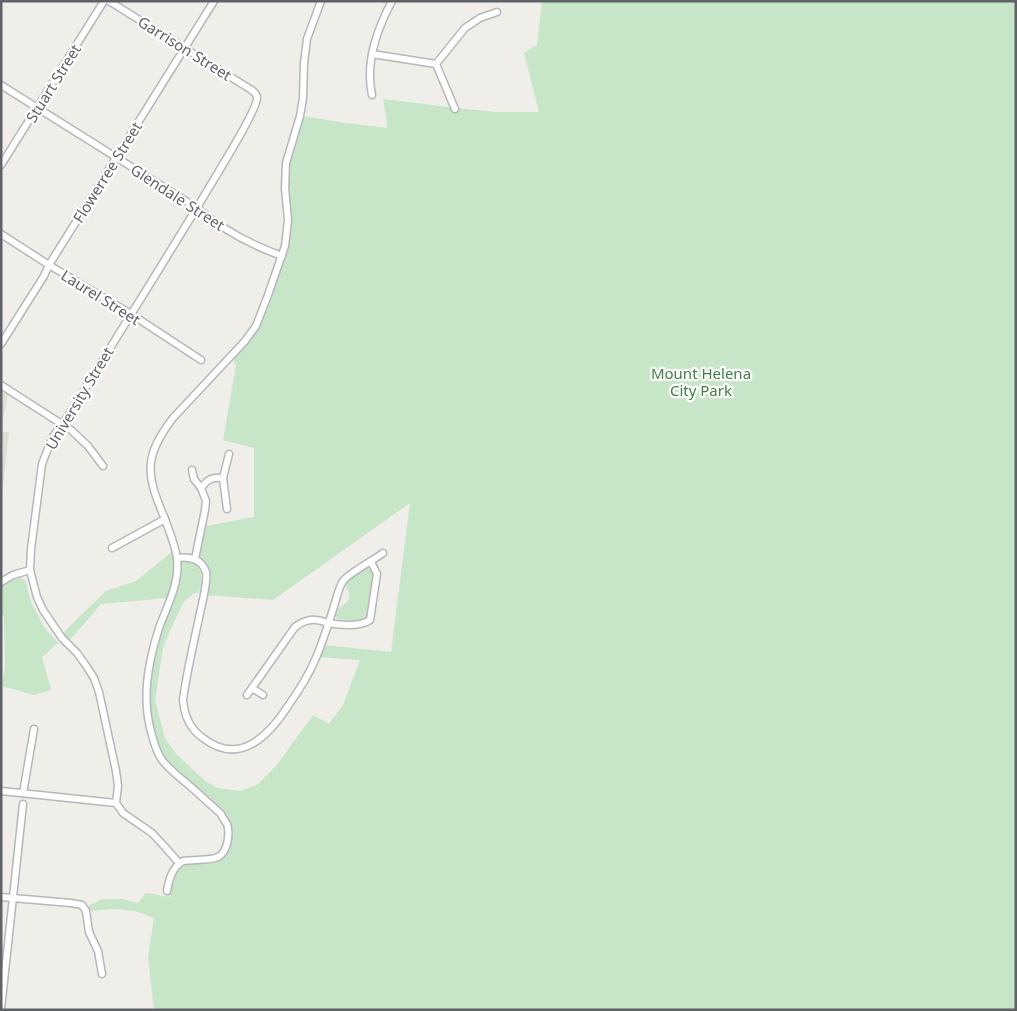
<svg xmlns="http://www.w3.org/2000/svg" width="1017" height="1011" font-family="'Noto Sans',sans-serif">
	<rect width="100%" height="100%" fill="#f0eee8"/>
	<polygon fill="#e0ddd6" points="1,391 8,395 3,419 3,432 9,432 1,504"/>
	<g fill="#c7e5c7">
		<path d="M542,1H1016V1010H154L148,957L154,918L135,911L116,909L90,911L87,907L102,899H122L138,903L146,893L169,897C171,886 172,876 180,868C189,859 203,866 214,863C236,858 235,830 226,815L166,759C159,749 156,739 153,727C144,694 150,664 160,632C166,617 175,602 179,585C181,578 179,570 181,562L187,560C205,567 202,577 199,593H194L183,603L169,633L163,648L155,700L165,738L176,754L205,781L217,788L240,791L257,785L276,766L313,715L329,724L343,705L360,660L319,657L324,645L391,652L410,503L273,600L206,595C208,586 212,576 208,567C205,562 201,558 198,554L206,526L254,517V448L223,440L236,366L233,359L247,344L259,324L286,252L288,165L302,116L346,123L387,128V122L383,99L465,109L496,112H539L524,53L537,45Z"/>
		<path d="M173,551C176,568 173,583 167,598L101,604L69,641L62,634L106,591L136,581Z"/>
		<path d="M367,568L372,571L373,574L367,618L361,623L337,619L335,615L336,610C343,605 353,601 348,590C345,584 345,589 347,582L363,570Z"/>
		<polygon points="21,578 25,580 31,602 44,627 58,643 42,657 51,690 34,695 2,686 5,667 4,615 1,615 1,587 16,579"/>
	</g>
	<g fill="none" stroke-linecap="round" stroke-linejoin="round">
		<defs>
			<g id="minor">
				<path d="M109,1L250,89C253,91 257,93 257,98C257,109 229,154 222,166C172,250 119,333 68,416L52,438L42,464L31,549L30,570L37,597L43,610L62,638L77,653L87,667L94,678L99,692L116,771L118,786L116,803"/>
				<polyline points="372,54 436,64"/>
				<path d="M1,85L197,208C222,229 251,245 282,256"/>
				<path d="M372,95C365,63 377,29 392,1"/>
				<polyline points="455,109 436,64 465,28 480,18 497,12"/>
				<polyline points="1,165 104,1"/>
				<polyline points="1,234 49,265 131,314 201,360"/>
				<polyline points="1,344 44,276 49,265 214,1"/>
				<polyline points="1,385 71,430 88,446 103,466"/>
				<polyline points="192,470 194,479 201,488"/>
				<polyline points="227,509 223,478 229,454"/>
				<polyline points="112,548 165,519"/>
				<path d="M177,558C189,556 202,559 206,572C208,583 201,607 199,618C193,645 187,672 183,699C184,715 190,729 203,738C239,766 268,737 288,706C298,692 308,676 315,660C323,642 329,622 335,603C337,596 339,587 343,581C349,573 374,560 383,553"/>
				<path d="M195,559L205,510L206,501L201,488C208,479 212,477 223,478"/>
				<polyline points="1,582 13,575 30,570"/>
				<polyline points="252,688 263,695"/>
				<path d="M247,695L295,627C302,622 308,619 316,620C320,620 324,622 328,623C340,625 360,627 370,620L377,574L371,562"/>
				<polyline points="1,791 116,803 123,813 152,833 165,847 179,863"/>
				<polyline points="23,793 34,729"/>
				<path d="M167,891C169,879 172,868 183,861C193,859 210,861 218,857C228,852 230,833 227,824C225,821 222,817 221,814C210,804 200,795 190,786C180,778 169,769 162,760C157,753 154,743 152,735C141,699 148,663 159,628C167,606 180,583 177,559C176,547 169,531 165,519C146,475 143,457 173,418L245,341L256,326L268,295L285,246L288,220L285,188L286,163L300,116L303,98L304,63L307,39L321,1"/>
				<polyline points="1,897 71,903 82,905 86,911 89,932 98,951 102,974"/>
				<polyline points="1,1009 23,804"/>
			</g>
		</defs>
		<use href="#minor" stroke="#b5b7bb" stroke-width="9"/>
		<use href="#minor" stroke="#fff" stroke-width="6"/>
	</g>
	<g text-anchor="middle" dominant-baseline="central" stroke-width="4.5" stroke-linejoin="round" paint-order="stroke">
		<g font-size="15" fill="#5f6267" stroke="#fff">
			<text transform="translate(185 48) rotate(32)">Garrison Street</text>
			<text transform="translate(53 83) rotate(-58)">Stuart Street</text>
			<text transform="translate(107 172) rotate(-58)">Flowerree Street</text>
			<text transform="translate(178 197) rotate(33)">Glendale Street</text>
			<text transform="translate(101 297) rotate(32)">Laurel Street</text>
			<text transform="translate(79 398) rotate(-59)">University Street</text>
		</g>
		<g font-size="15" fill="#3c8240" stroke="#fff">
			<text x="701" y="373">Mount Helena<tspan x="701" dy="17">City Park</tspan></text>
		</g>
	</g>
	<rect width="1017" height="1011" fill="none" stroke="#5f6267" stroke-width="5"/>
</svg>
